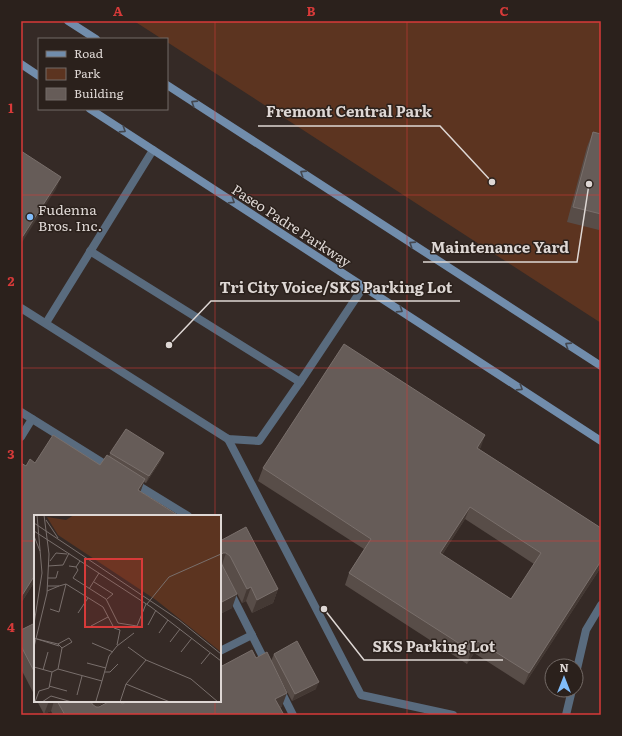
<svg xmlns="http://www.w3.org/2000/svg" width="622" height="736" font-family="Literata,serif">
	<rect width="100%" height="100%" fill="#352a26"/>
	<polygon fill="#5c3420" points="134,21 601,21 601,323 167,42 167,39 162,39"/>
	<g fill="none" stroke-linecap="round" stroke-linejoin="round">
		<g stroke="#596b7e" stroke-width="8">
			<polyline points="21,308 228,439 259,441 300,382 90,251"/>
			<polyline points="46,323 153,150"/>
			<polyline points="300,382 364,286"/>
			<polyline points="21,412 111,468"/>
			<polyline points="21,437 32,419"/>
			<polyline points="228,439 361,695 453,715"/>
			<polyline points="134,483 188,516"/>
			<polyline points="220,572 267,665"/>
			<polyline points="220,651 252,635"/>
			<polyline points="576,673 586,630 601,605"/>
			<polyline points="280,689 293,715"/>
			<polyline points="566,715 572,690"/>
		</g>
		<g stroke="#718dac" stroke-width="8">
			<polyline points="68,21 96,39"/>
			<polyline points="21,64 39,76"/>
			<polyline points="167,85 601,366"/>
			<polyline points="90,109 601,441"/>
		</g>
	</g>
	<g fill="#584d48" fill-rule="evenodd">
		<polygon points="593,132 601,134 601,224 599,230 567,222 587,147"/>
		<path d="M481,447L479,449L601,528V567L524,685L474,653L467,664L345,585L349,573L364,549L258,481L263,468ZM465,519L534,564L511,599L442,555Z"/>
		<polygon points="110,453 161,460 146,483 144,482 140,492 176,514 176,516 35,516 35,581 21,603 21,463 26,466 35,463 100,465 109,457"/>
		<polygon points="220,541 278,589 273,603 252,613 246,601 242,603 224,569 232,608 220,614"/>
		<polygon points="35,623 35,696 21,669 21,630"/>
		<polygon points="274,654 316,689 292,701 271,661"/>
		<polygon points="222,666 282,706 280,708 284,715 53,715 51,711 44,714 37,701 108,701 96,707 122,704"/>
	</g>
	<g fill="#443934">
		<polygon points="61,177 56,189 21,244 21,239"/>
		<polygon points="485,435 481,447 472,460 477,448"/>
		<polygon points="164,453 161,460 146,483 149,476"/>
		<polygon points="145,479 140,493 138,490"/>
		<polygon points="470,507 465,519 435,566 440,553"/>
		<polygon points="223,553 226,553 221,567 220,567 220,556"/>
		<polygon points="601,561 601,567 524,685 529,673"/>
		<polygon points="35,575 35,581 21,603 21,597"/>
		<polygon points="251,587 246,601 242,603 247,589"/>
		<polygon points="278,589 273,603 252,613 257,600"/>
		<polygon points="237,594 232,608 220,614 220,603"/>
		<polygon points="478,641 474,653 467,664 471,651"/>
		<polygon points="319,682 316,689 292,701 295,694"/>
		<polygon points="287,693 282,706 271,712 275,699"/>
		<polygon points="49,701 54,701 51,711 44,714"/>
		<polygon points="91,701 108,701 89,710"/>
	</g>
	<g fill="#665c58" stroke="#796f6b" fill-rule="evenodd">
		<polygon points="593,132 601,134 601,214 573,207"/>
		<polygon points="21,151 61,177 21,239"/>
		<path d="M344,344L485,435L477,448L601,528V561L529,673L478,641L471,651L349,573L371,539L263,468ZM470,507L541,553L511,599L440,553Z"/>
		<polygon points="126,429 164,453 149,476 110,453"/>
		<polygon points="53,435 100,465 107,455 145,479 138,490 176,514 175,516 35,516 35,575 21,597 21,463 26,466 30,459 35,463"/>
		<polygon points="246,527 278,589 257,600 251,587 247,589 230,556 226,553 223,553 220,556 220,559 220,541"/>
		<polygon points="220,561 237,594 220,603"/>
		<polygon points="35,623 35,673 21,646 21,630"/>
		<polygon points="297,641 319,682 295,694 274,654"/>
		<polygon points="252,650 256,658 267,652 287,693 275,699 284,715 65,715 57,701 92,701 92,704 96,707 99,707 110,701 120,701 122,704 128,701 220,701 220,664 221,663 222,666"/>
	</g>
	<defs><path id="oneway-chevron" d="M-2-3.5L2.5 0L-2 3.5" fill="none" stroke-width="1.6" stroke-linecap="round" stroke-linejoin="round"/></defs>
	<g stroke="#44474e">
		<use href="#oneway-chevron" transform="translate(194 103) rotate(-147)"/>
		<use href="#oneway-chevron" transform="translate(123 130) rotate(33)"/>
		<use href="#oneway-chevron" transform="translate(303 173) rotate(-147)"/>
		<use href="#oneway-chevron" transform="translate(232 201) rotate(33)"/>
		<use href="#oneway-chevron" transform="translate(412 244) rotate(-147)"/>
		<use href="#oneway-chevron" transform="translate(400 310) rotate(33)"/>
		<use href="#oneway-chevron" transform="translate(568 345) rotate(-147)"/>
		<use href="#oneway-chevron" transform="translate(520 388) rotate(33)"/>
	</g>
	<path fill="none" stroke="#d73a39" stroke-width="1" stroke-opacity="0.55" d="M215,21V516M407,21V715M21,195H601M21,368H601M21,541H35M220,541H601M215,701V715"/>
	<circle fill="#81bdfa" stroke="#2b211c" stroke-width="1.5" cx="30" cy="217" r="4"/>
	<g text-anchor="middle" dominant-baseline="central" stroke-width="3" stroke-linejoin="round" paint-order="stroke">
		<g font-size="14" fill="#ded7d4" stroke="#2b211c" text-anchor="start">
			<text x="38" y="209">Fudenna<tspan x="38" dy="16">Bros. Inc.</tspan></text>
		</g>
		<g font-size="14" fill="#ded7d4" stroke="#2b211c">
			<text transform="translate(292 225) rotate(33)">Paseo Padre Parkway</text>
		</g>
	</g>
	<g transform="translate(34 515)">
		<rect width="187" height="187" fill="#352a26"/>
		<path d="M40,0H187V137L122,85L24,20L13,2L32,5Z" fill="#5c3420"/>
		<path fill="none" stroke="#796f6c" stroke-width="1" d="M12,5L24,23M0,8L145,105L187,139M0,16L117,92L187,146M0,21L6,36M16,46L22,38L33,39M14,51L29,50L35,38M35,51L42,52L46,46M42,52L44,55L39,63L72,84L84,108L103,111L112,89M14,63H22L24,56M60,67L79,79L73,84M25,71L32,69L69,92L80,113L86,115L83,130M55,74L65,58M13,76L25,71H14M113,89L135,62L187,39M16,94L25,97L32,69M44,98L54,83M0,109L8,58L3,0M114,110L122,95M57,111L74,102M125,118L134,105M0,123L25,131M3,124L24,129L28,133M136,127L146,114M58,128L79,137M24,129L35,123L38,127L28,133M0,132L13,78L15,39L10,0M94,132L112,145L157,164L184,187M147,137L158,123M53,148L72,153M167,149L176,138M0,152L18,157L24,154L68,166L75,141L83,131L100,118M24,154L28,133M9,155L14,137M71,157H76L84,149M92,169L136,187M15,171L33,176M43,180L48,161M62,186L68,166M1,187L5,176L15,173L18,157M8,187L17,181L38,187M86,187L92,169L112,145"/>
		<path fill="#d73a39" fill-opacity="0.15" stroke="#d73a39" stroke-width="2" d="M51,44H108V112H51Z"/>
		<rect width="187" height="187" fill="none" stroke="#ded7d4" stroke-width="2"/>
	</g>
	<path fill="none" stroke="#ded7d4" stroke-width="1.5" d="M492 182L440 126H258M589 184L577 262H423M169 345L211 301H460M324 609L364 660H503"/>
	<g fill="#ded7d4" stroke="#2b211c" stroke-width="1.5">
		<circle cx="492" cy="182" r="4"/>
		<circle cx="589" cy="184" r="4"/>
		<circle cx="169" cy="345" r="4"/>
		<circle cx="324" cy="609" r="4"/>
	</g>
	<g font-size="15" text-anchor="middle" font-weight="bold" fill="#ded7d4" stroke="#2b211c" stroke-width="3" stroke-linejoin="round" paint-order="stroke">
		<text x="349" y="117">Fremont Central Park</text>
		<text x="500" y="253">Maintenance Yard</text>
		<text x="336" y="293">Tri City Voice/SKS Parking Lot</text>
		<text x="434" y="652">SKS Parking Lot</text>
	</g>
	<rect width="622" height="736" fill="none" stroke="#2b211c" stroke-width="44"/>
	<rect x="38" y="38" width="130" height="72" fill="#2b211c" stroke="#736a66"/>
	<rect x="46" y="51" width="20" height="6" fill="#718dac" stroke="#736a66"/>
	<text x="74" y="58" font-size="12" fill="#ded7d4">Road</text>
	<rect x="46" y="68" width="20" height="12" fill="#5c3420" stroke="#736a66"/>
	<text x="74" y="78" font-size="12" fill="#ded7d4">Park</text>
	<rect x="46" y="88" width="20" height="12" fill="#665c58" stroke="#736a66"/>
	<text x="74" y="98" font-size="12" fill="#ded7d4">Building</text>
	<g transform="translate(564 678)"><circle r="19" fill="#2b211c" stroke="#736a66"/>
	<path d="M0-3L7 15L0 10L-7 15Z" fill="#81bdfa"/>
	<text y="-6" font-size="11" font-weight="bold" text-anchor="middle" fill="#ded7d4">N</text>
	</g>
	<rect x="22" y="22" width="578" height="692" fill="none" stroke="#d73a39" stroke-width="1.5"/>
	<g font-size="13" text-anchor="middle" font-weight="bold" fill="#d73a39">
		<text x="118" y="16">A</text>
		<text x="311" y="16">B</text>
		<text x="504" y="16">C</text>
		<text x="11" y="113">1</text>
		<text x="11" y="286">2</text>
		<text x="11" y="459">3</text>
		<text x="11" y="632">4</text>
	</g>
</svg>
